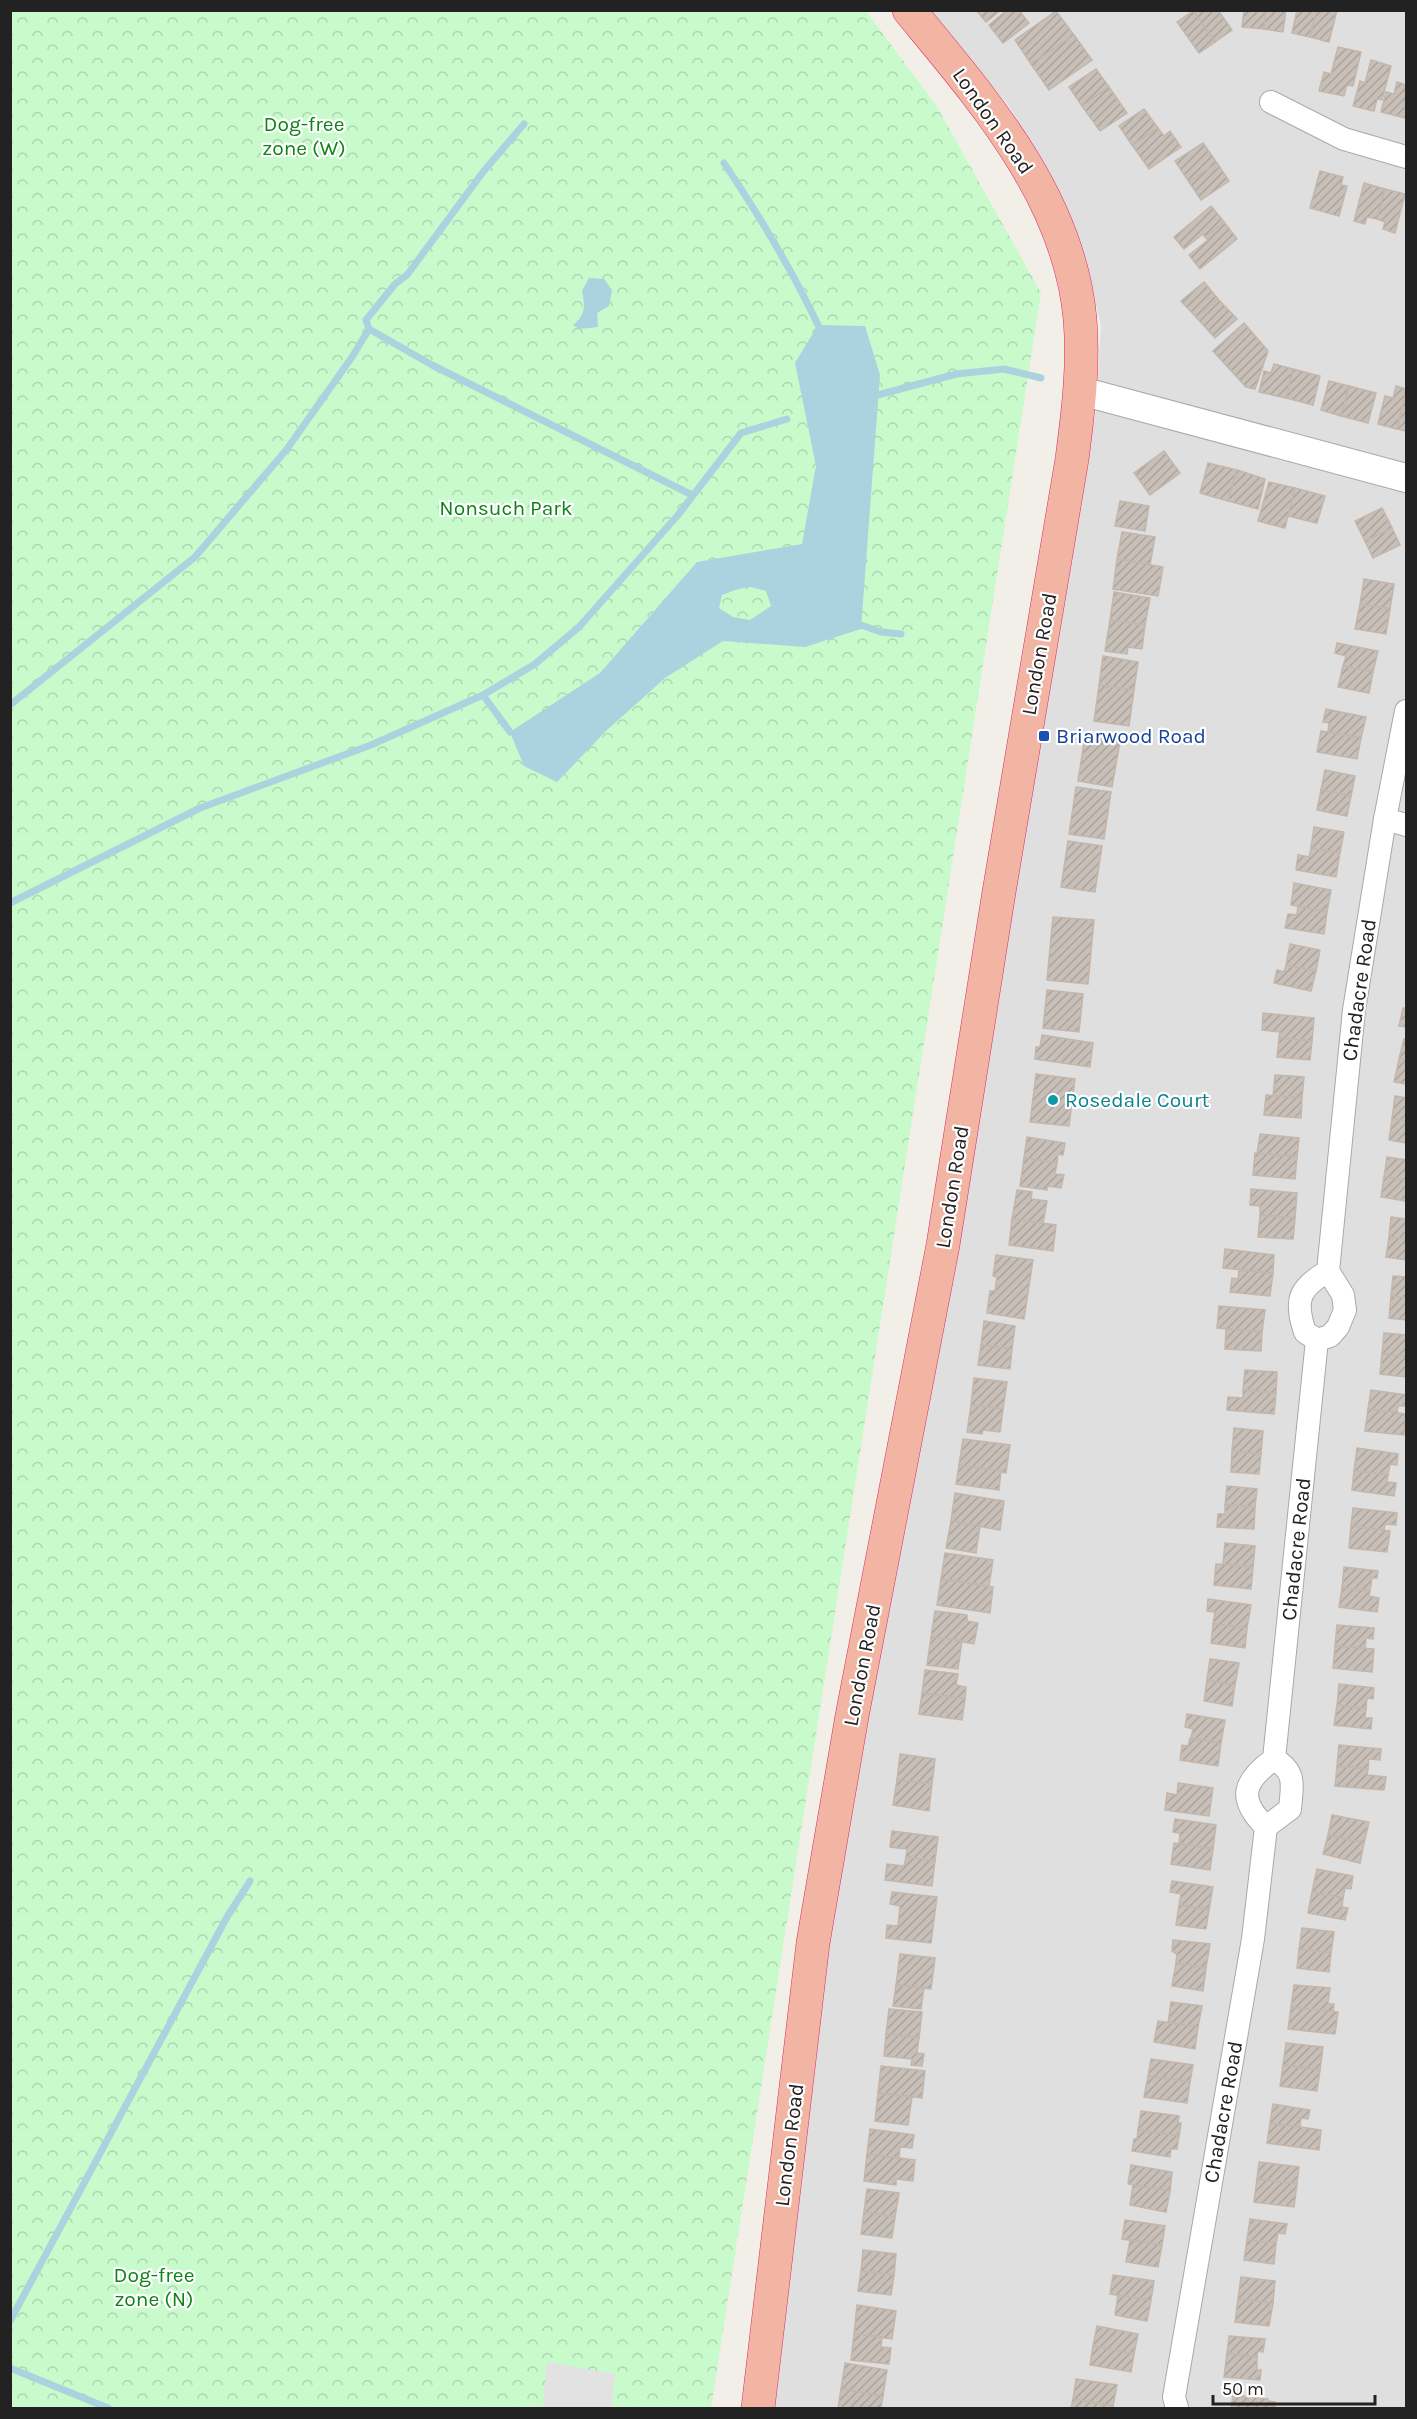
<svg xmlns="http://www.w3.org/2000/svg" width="1417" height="2419" font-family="Karla,sans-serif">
	<defs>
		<pattern id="park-crowns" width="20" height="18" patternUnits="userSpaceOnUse" patternTransform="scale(1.5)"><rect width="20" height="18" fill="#c8facc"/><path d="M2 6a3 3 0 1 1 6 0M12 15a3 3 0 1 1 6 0" fill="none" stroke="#acd6af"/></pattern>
		<pattern id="building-hatch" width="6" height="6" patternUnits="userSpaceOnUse" patternTransform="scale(1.5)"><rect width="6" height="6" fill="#c7bfb8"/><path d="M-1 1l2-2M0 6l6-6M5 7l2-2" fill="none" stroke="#aba49e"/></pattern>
	</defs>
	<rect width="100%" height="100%" fill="#f2efe9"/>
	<polygon fill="#e0dfdf" points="930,11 1406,11 1406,2408 773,2408 831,1912 1069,536 1096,411 1101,325 1083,254 1051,175 1009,106"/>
	<polygon fill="url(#park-crowns)" points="11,11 866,11 936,105 1041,293 711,2408 11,2408"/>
	<polygon fill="#e2e2e2" points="547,2362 615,2374 611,2408 543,2408"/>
	<g fill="#aad3df" fill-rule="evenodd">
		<path d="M589,278L604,279L612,290L609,306L597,313L598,327L579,329L573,325C586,315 585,306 582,291Z"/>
		<path d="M818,325L865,326L880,375L861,629L805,647L723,641L665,678L606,731L557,782L524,766L510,732L600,673L697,562L802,544L816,466L795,363ZM751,587L766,591L771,606L750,620L733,617L719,608L722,595L738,589Z"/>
	</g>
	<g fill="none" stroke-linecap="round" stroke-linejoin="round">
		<g stroke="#aad3df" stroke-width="7">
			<polyline points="524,124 483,172 407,275 395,284 366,320 369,329 432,365 692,495"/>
			<path d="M724,163C759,215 791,268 818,325"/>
			<polyline points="878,395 956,374 1004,369 1041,378"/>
			<polyline points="861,625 881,632 901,634"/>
			<polyline points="483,695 535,664 579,627 678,515 741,433 787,419"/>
			<polyline points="10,705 195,557 287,449 352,357 369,329"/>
			<polyline points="10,903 200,808 371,745 483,695 510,732"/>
			<polyline points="10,2321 227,1917 250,1881"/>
			<polyline points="10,2368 108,2408"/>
		</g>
	</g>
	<g fill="url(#building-hatch)" stroke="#c4b6ab" stroke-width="1.5">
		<polygon points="976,10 1001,10 986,22"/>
		<polygon points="1007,10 1019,10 1029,23 1003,43 989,25"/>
		<polygon points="1218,10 1232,30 1215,42 1193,11"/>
		<polygon points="1244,10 1266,10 1264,29 1242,27"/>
		<polygon points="1266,10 1286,10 1283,32 1264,29"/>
		<polygon points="1297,10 1317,10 1310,37 1292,33"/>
		<polygon points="1317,10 1337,10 1329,42 1310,37"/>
		<polygon points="1056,11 1074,35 1031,64 1015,40"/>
		<polygon points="1193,11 1215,42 1199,53 1177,22"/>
		<polygon points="1074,35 1092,60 1049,90 1031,64"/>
		<polygon points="1338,47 1361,52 1353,86 1347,85 1344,96 1319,91 1324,72 1331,74"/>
		<polygon points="1371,60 1391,66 1382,100 1377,99 1374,111 1353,106 1360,81 1365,83"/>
		<polygon points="1096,69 1109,87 1082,106 1069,87"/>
		<polygon points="1397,82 1406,85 1405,118 1381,112 1386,92 1394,94"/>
		<polygon points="1109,87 1127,113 1100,131 1082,106"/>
		<polygon points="1144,109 1158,128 1132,145 1119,126"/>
		<polygon points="1158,128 1164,136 1170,131 1181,147 1149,169 1132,145"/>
		<polygon points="1203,143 1217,163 1189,182 1175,161"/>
		<polygon points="1217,163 1229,181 1201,200 1189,182"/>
		<polygon points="1320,171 1343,177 1341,185 1347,186 1339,216 1310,208"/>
		<polygon points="1364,183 1385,189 1377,219 1367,217 1365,224 1354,221"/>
		<polygon points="1385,189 1405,194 1395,233 1383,229 1385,222 1377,219"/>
		<polygon points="1211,206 1224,222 1205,237 1203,234 1184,249 1174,237"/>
		<polygon points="1224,222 1237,239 1200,269 1189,255 1208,240 1205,237"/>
		<polygon points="1204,282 1218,299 1196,317 1181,301"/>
		<polygon points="1218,299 1237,319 1215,338 1196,317"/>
		<polygon points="1244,323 1268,351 1255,389 1246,387 1213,351"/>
		<polygon points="1274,364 1293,369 1286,398 1259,392 1264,371 1271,373"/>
		<polygon points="1293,369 1320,376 1313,405 1286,398"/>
		<polygon points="1329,381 1349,386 1341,416 1321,410"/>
		<polygon points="1349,386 1376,393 1368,423 1341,416"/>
		<polygon points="1396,386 1406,389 1397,429 1378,424 1385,396 1393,398"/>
		<polygon points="1404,400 1406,401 1406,431 1397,429"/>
		<polygon points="1164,451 1180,473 1150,495 1134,473"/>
		<polygon points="1208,463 1237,470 1228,501 1200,493"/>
		<polygon points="1237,470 1265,479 1258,509 1228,501"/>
		<polygon points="1269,482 1295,488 1285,528 1258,521"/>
		<polygon points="1295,488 1325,496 1317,523 1288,516"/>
		<polygon points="1120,501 1149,506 1145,531 1115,526"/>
		<polygon points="1382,508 1392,528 1365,541 1355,521"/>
		<polygon points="1392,528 1400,545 1373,558 1365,541"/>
		<polygon points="1122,532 1155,537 1150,565 1117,559"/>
		<polygon points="1117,559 1163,567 1158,596 1113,589"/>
		<polygon points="1364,579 1394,584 1390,609 1360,604"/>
		<polygon points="1114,592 1150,598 1145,625 1110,620"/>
		<polygon points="1360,604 1390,609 1386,634 1355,629"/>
		<polygon points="1110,620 1145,625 1142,649 1128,647 1127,654 1105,651"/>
		<polygon points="1337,643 1378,651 1373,672 1343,666 1346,656 1335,653"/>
		<polygon points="1103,656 1138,662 1134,690 1099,685"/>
		<polygon points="1343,666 1373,672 1369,693 1338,687"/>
		<polygon points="1099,685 1134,690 1129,726 1094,721"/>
		<polygon points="1326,709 1366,717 1361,738 1328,732 1329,723 1323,722"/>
		<polygon points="1321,731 1361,738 1357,759 1317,752"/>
		<polygon points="1085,736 1120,742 1112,787 1078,781"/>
		<polygon points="1325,770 1355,776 1351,796 1321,790"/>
		<polygon points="1076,787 1111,792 1104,839 1069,834"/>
		<polygon points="1321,790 1351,796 1347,816 1317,810"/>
		<polygon points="1314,827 1344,832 1340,853 1311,848"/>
		<polygon points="1068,841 1102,846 1095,892 1061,887"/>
		<polygon points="1311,848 1340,853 1336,877 1296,870 1298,855 1309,857"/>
		<polygon points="1294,883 1331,890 1327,912 1291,905"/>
		<polygon points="1298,906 1327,912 1324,934 1285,928 1288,914 1297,915"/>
		<polygon points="1053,917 1094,920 1088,984 1047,980"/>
		<polygon points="1290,944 1320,950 1316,971 1286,965"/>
		<polygon points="1286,965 1316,971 1311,991 1274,983 1277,970 1284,972"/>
		<polygon points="1047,990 1083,994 1079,1032 1043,1028"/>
		<polygon points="1403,1008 1406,1009 1406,1027 1399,1026"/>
		<polygon points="1263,1013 1314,1018 1312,1041 1279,1038 1280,1032 1262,1030"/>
		<polygon points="1042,1035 1093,1043 1090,1067 1035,1059 1036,1047 1040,1047"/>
		<polygon points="1279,1038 1312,1041 1310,1060 1277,1057"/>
		<polygon points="1404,1039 1406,1040 1406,1060 1399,1059"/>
		<polygon points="1399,1059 1406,1060 1406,1084 1394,1082"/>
		<polygon points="1036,1074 1075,1079 1069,1126 1030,1122"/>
		<polygon points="1275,1075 1304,1077 1302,1098 1273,1096"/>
		<polygon points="1266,1095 1302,1098 1301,1118 1264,1115"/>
		<polygon points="1395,1096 1406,1098 1406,1121 1392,1119"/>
		<polygon points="1392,1119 1406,1121 1406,1143 1389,1140"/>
		<polygon points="1260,1134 1299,1138 1297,1157 1257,1154"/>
		<polygon points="1027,1137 1065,1143 1063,1155 1058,1154 1057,1163 1024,1158"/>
		<polygon points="1255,1153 1297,1157 1295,1179 1253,1175"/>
		<polygon points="1387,1157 1406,1160 1406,1180 1384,1177"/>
		<polygon points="1024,1158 1057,1163 1055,1174 1064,1175 1061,1188 1047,1186 1047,1190 1020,1186"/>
		<polygon points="1384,1177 1406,1180 1406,1201 1381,1197"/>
		<polygon points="1251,1189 1297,1193 1295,1218 1260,1215 1260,1206 1250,1205"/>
		<polygon points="1017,1190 1032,1192 1031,1199 1047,1201 1043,1224 1012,1219"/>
		<polygon points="1260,1215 1295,1218 1293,1239 1258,1237"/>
		<polygon points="1391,1217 1406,1219 1406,1239 1389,1237"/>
		<polygon points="1012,1219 1056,1225 1053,1251 1009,1245"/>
		<polygon points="1389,1237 1406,1239 1406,1260 1386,1257"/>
		<polygon points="1225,1249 1274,1255 1273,1273 1223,1268"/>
		<polygon points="996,1255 1033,1260 1024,1319 987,1313 990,1291 995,1291 997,1277 993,1276"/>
		<polygon points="1239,1270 1273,1273 1270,1296 1230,1292 1232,1278 1238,1279"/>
		<polygon points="1393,1276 1406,1277 1406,1298 1391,1296"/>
		<polygon points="1391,1296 1406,1298 1406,1320 1389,1318"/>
		<polygon points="1219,1306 1265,1310 1262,1332 1217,1328"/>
		<polygon points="984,1321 1015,1326 1012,1349 981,1345"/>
		<polygon points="1226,1329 1262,1332 1261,1351 1225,1349"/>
		<polygon points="1384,1333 1406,1335 1406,1356 1382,1354"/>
		<polygon points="981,1345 1012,1349 1010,1369 978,1365"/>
		<polygon points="1382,1354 1406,1356 1406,1377 1380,1374"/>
		<polygon points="1245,1370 1277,1372 1276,1393 1243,1390"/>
		<polygon points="974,1378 1007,1382 1003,1409 971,1405"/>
		<polygon points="1243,1390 1276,1393 1274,1414 1227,1410 1228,1397 1243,1398"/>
		<polygon points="1371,1390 1406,1395 1405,1406 1398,1406 1397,1413 1368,1409"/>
		<polygon points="971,1405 1003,1409 1000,1432 983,1430 982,1434 967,1432"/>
		<polygon points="1368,1409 1406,1414 1404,1435 1365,1431"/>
		<polygon points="1234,1428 1263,1431 1261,1454 1232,1451"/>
		<polygon points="963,1439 1010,1445 1006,1473 959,1465"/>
		<polygon points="1357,1448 1398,1454 1397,1465 1390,1464 1388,1475 1354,1471"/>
		<polygon points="1232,1451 1261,1454 1259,1474 1231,1472"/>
		<polygon points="959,1465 1001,1471 999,1490 956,1484"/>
		<polygon points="1354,1471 1388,1475 1387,1482 1396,1483 1394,1496 1352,1490"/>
		<polygon points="1227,1486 1257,1489 1255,1507 1225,1505"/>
		<polygon points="955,1493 1004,1501 1000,1530 951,1521"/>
		<polygon points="1225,1505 1255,1507 1254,1529 1217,1527 1218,1514 1225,1514"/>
		<polygon points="1353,1508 1397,1513 1396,1525 1385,1524 1384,1530 1351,1526"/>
		<polygon points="951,1521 980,1526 976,1553 946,1548"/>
		<polygon points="1351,1526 1390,1531 1387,1552 1349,1548"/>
		<polygon points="1225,1543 1255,1546 1253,1567 1223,1564"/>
		<polygon points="945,1553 993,1560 989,1586 941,1579"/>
		<polygon points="1216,1564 1253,1567 1251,1589 1214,1585"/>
		<polygon points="1344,1567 1378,1571 1377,1578 1372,1578 1370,1591 1342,1588"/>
		<polygon points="941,1579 993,1587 990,1613 937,1605"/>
		<polygon points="1342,1588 1370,1591 1369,1596 1379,1598 1377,1612 1339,1607"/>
		<polygon points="1208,1599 1251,1605 1247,1628 1213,1624 1215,1612 1207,1611"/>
		<polygon points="935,1611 967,1615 967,1621 978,1623 974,1644 931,1637"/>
		<polygon points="1213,1624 1247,1628 1245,1648 1211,1643"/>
		<polygon points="1337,1625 1374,1628 1373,1639 1366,1638 1365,1649 1335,1646"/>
		<polygon points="931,1637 962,1641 958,1669 927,1665"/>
		<polygon points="1335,1646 1374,1649 1372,1672 1333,1668"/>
		<polygon points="1210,1659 1239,1663 1235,1685 1207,1680"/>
		<polygon points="925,1670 958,1674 956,1685 966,1687 965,1699 922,1693"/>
		<polygon points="1207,1680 1235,1685 1232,1706 1204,1701"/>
		<polygon points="1339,1684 1374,1688 1373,1699 1367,1698 1366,1709 1337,1705"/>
		<polygon points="922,1693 965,1699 962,1720 919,1714"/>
		<polygon points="1337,1705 1366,1709 1365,1718 1372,1718 1371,1729 1334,1725"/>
		<polygon points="1187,1714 1225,1720 1221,1743 1191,1738 1193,1729 1185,1727"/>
		<polygon points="1190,1738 1221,1743 1218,1766 1180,1760 1182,1745 1188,1746"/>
		<polygon points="1339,1745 1381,1749 1380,1760 1369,1759 1368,1769 1337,1766"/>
		<polygon points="900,1754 935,1759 932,1784 897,1780"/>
		<polygon points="1337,1766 1368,1769 1367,1775 1386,1777 1384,1790 1335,1786"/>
		<polygon points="897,1780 932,1784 929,1811 893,1805"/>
		<polygon points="1178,1783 1213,1788 1209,1816 1165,1810 1167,1793 1177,1795"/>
		<polygon points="1332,1815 1369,1822 1364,1843 1328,1835"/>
		<polygon points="1175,1819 1216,1825 1213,1849 1179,1844 1180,1833 1173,1832"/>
		<polygon points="892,1831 938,1837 935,1861 906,1857 907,1849 890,1847"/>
		<polygon points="1328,1835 1364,1843 1360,1863 1323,1854"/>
		<polygon points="1174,1843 1213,1849 1210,1870 1171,1864"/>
		<polygon points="906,1857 935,1861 932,1886 885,1880 887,1864 904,1866"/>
		<polygon points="1317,1869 1353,1876 1351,1889 1345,1888 1343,1898 1312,1892"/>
		<polygon points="1172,1881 1213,1887 1209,1910 1179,1905 1181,1894 1170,1892"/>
		<polygon points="892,1892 937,1897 931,1943 886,1938 887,1925 898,1926 900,1906 890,1904"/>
		<polygon points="1312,1892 1343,1898 1342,1907 1348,1908 1345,1920 1308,1913"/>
		<polygon points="1179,1905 1209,1910 1206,1929 1176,1925"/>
		<polygon points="1302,1928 1334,1932 1331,1953 1299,1949"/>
		<polygon points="1173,1940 1210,1944 1206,1968 1176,1963 1177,1954 1172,1951"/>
		<polygon points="1299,1949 1331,1953 1329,1972 1297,1968"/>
		<polygon points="900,1954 935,1958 931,1989 896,1985"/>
		<polygon points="1176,1963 1206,1968 1203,1991 1172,1986"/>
		<polygon points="896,1985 924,1988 921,2009 893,2006"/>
		<polygon points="1294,1985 1330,1988 1328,2004 1334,2004 1333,2012 1291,2007"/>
		<polygon points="1171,2002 1202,2006 1198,2027 1168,2023"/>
		<polygon points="1291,2007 1338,2012 1335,2034 1288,2029"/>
		<polygon points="889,2009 922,2012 919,2038 886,2034"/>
		<polygon points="1158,2021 1198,2027 1195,2049 1154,2042"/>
		<polygon points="886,2034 919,2038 917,2053 924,2054 922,2066 911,2065 912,2059 884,2056"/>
		<polygon points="1286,2043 1323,2047 1320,2070 1283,2065"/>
		<polygon points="1151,2059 1193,2065 1190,2082 1148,2076"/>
		<polygon points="1283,2065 1320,2070 1317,2091 1280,2086"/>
		<polygon points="881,2066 925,2071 922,2098 878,2093"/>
		<polygon points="1148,2076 1190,2082 1187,2103 1144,2097"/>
		<polygon points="878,2093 912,2097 908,2125 875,2121"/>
		<polygon points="1273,2104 1310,2110 1308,2119 1301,2118 1300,2127 1270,2123"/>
		<polygon points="1141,2111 1179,2116 1178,2123 1181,2123 1179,2136 1138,2130"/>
		<polygon points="1270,2123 1321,2130 1319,2150 1267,2143"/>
		<polygon points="870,2129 914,2135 912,2148 900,2147 899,2158 867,2154"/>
		<polygon points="1138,2130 1179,2136 1177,2149 1171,2149 1170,2157 1132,2151 1134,2139 1137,2139"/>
		<polygon points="867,2154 915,2160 913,2181 896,2179 896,2185 864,2181"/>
		<polygon points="1259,2162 1299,2167 1297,2184 1257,2179"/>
		<polygon points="1131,2165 1172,2172 1170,2191 1128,2184"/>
		<polygon points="1257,2179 1297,2184 1294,2207 1254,2202"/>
		<polygon points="1133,2185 1170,2191 1166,2212 1130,2205"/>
		<polygon points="867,2189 899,2193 895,2217 864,2212"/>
		<polygon points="864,2212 895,2217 892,2238 861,2234"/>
		<polygon points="1250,2219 1287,2224 1285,2234 1278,2233 1276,2243 1247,2240"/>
		<polygon points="1125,2220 1165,2226 1162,2245 1122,2239"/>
		<polygon points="1130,2240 1162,2245 1158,2267 1126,2262"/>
		<polygon points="1247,2240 1276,2243 1274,2264 1244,2260"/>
		<polygon points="863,2250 896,2254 894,2275 861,2271"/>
		<polygon points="861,2271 894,2275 891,2295 858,2291"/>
		<polygon points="1113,2275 1154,2281 1151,2300 1110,2294"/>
		<polygon points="1241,2277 1275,2281 1273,2303 1238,2299"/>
		<polygon points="1118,2295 1151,2300 1147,2321 1115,2315"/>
		<polygon points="1238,2299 1273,2303 1269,2326 1235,2322"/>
		<polygon points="857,2305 896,2311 892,2339 854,2334"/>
		<polygon points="1097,2326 1138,2334 1134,2354 1093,2346"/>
		<polygon points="854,2334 882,2337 881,2347 891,2348 889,2364 851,2360"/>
		<polygon points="1229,2336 1265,2339 1263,2352 1258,2351 1257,2357 1227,2353"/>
		<polygon points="1093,2346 1134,2354 1131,2372 1090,2365"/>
		<polygon points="1227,2353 1257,2357 1257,2370 1261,2370 1260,2380 1224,2377"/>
		<polygon points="845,2363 887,2370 883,2396 841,2389"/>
		<polygon points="1076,2379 1117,2385 1113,2406 1073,2399"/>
		<polygon points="841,2389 883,2396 881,2408 838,2408"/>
		<polygon points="1233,2395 1268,2399 1268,2401 1275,2402 1275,2408 1231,2408"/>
		<polygon points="1073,2399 1113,2406 1113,2408 1071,2408"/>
	</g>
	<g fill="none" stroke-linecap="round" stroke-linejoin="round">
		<defs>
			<g id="minor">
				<polyline points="1271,102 1344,139 1406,157"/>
				<polyline points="1385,819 1406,825"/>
				<path d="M1328,1271C1299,1288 1294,1300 1305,1332L1317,1340L1330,1336L1338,1327L1345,1310L1343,1295L1328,1271L1354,1010L1385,819L1406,711"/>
				<path d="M1266,1827C1237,1799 1243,1781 1274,1759L1317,1340"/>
				<path d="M1177,2408L1174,2397L1253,1939L1266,1827L1290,1809C1292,1786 1297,1772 1274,1759"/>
			</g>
			<polyline id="tertiary" points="1081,391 1406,478"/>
			<path id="trunk" d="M758,2408L813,1943L852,1716L943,1245L999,892L1072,459C1078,413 1084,366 1080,319C1069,197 983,100 909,10"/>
		</defs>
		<use href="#minor" stroke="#a9a9a9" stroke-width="24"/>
		<use href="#tertiary" stroke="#a9a9a9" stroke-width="30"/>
		<use href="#trunk" stroke="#dc2a67" stroke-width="34"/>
		<use href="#minor" stroke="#fff" stroke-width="22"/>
		<use href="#tertiary" stroke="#fff" stroke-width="28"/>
		<use href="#trunk" stroke="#f2b4a3" stroke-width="33"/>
	</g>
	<rect fill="#1a4fb4" stroke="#fff" stroke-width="2" x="1038" y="730" width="12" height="12" rx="3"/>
	<circle fill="#0f9aa8" stroke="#fff" stroke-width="2" cx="1053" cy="1100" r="6"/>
	<g text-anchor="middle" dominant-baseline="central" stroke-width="4.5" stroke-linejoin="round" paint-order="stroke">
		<g font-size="21" fill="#222" stroke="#fff">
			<text transform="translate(993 121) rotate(55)">London Road</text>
			<text transform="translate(1039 654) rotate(-80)">London Road</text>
			<text transform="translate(1359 990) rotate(-82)">Chadacre Road</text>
			<text transform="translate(952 1187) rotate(-81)">London Road</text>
			<text transform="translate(1296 1549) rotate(-84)">Chadacre Road</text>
			<text transform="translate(862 1665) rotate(-79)">London Road</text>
			<text transform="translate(1223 2112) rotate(-80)">Chadacre Road</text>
			<text transform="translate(789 2145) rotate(-83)">London Road</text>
		</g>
		<g font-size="21" fill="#0c8416" stroke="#fff">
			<text x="304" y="124">Dog-free<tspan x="304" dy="24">zone (W)</tspan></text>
			<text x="506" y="508">Nonsuch Park</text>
			<text x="154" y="2275">Dog-free<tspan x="154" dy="24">zone (N)</tspan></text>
		</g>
		<g font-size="21" fill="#164399" stroke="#fff" text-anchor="start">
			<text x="1056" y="736">Briarwood Road</text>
		</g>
		<g font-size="21" fill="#0d838f" stroke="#fff" text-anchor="start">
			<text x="1065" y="1100">Rosedale Court</text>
		</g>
	</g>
	<rect width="1417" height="2419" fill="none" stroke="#222222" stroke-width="24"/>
	<path d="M1213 2395v9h162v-9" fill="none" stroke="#222222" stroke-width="3"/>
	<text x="1222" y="2395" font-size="18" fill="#222222" stroke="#ffffff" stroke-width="4.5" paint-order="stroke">50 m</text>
</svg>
